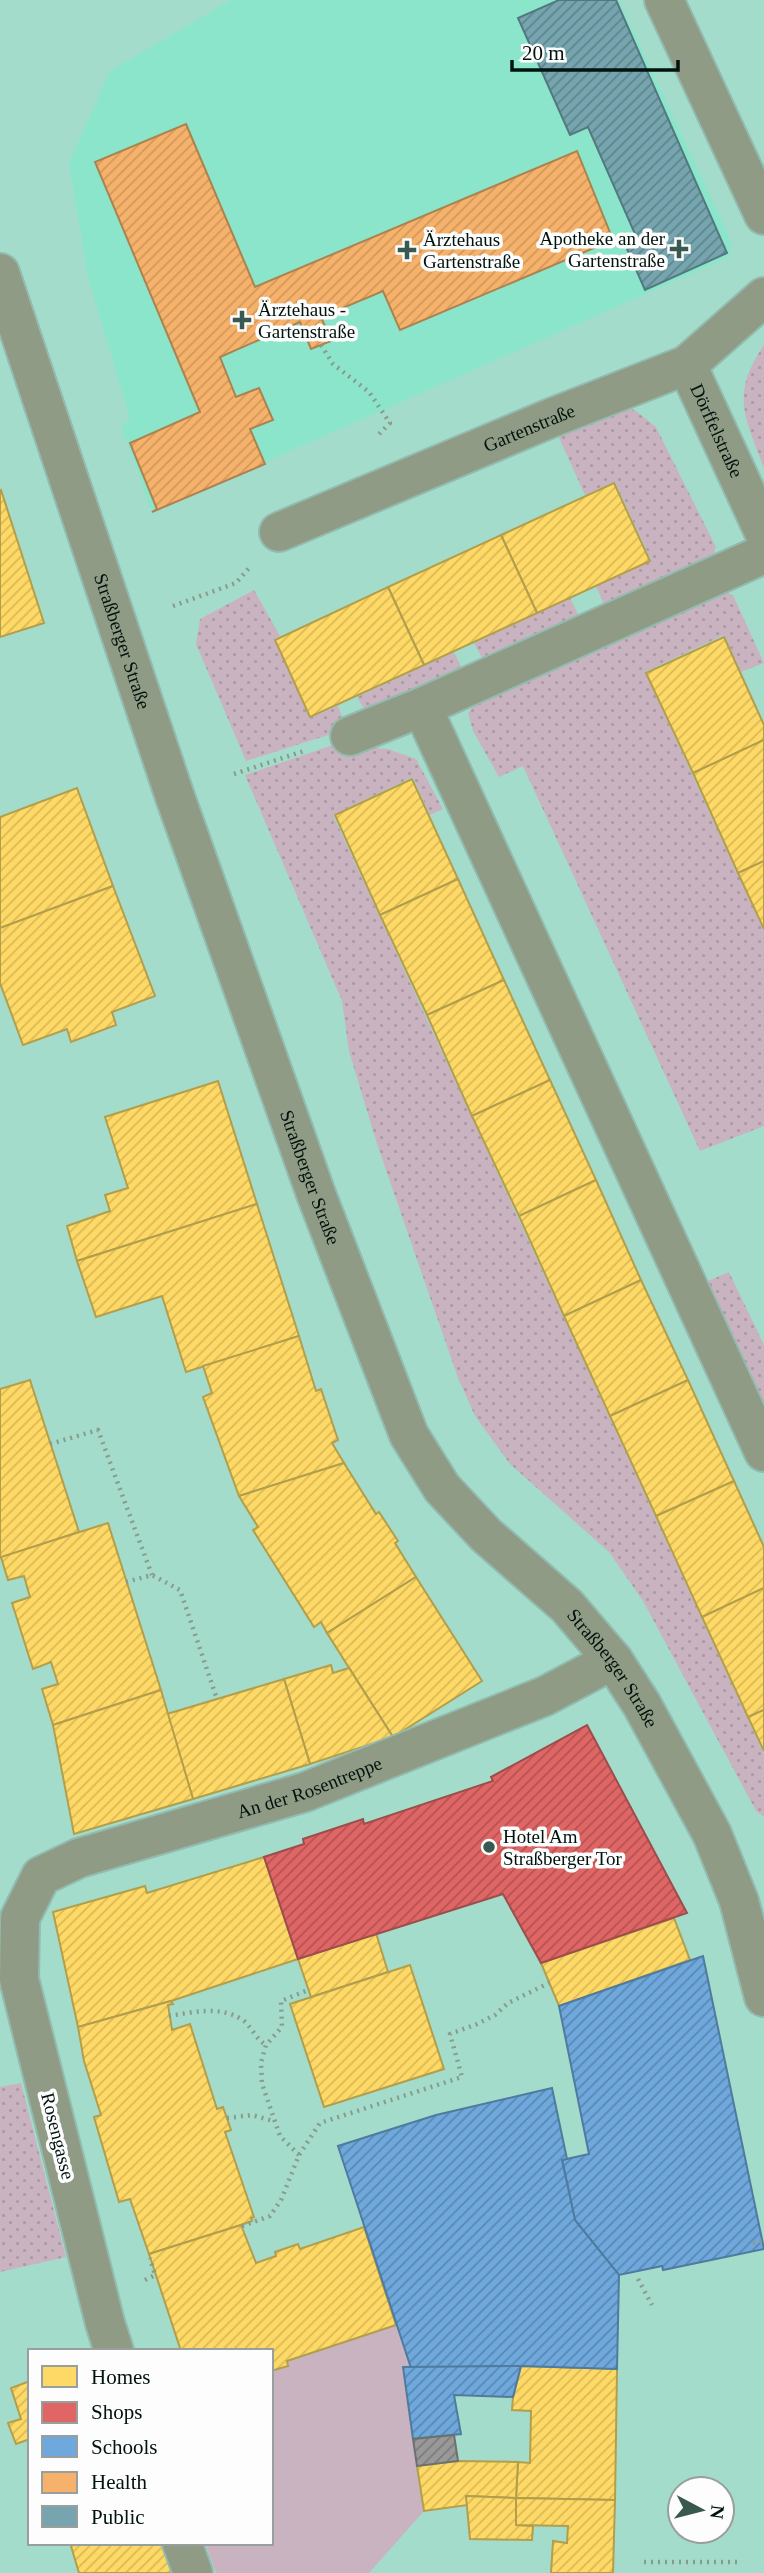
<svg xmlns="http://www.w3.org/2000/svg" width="764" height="2573" font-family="Georgia,serif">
	<defs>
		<pattern id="grass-dots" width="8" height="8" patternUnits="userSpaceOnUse" patternTransform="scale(1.75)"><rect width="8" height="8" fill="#c9b3c0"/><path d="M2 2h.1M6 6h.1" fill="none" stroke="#ab99a4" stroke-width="1.8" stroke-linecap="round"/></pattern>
		<pattern id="homes-hatch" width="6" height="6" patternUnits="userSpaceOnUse" patternTransform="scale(1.75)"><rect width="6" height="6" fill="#ffd966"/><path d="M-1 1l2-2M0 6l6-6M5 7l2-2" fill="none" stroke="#d9b957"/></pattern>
		<pattern id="shops-hatch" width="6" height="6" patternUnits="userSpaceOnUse" patternTransform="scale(1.75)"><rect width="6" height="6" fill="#e06666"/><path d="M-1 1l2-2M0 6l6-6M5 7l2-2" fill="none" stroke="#b35352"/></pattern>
		<pattern id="schools-hatch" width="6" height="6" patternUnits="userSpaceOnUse" patternTransform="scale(1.75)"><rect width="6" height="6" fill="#6fa8dc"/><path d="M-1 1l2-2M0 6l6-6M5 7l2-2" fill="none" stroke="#5988b1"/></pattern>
		<pattern id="health-hatch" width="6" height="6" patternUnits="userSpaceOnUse" patternTransform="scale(1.75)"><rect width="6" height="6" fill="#f6b26b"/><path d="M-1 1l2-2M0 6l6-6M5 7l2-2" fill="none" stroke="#d1985c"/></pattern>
		<pattern id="public-hatch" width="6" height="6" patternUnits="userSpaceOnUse" patternTransform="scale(1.75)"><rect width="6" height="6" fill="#76a5af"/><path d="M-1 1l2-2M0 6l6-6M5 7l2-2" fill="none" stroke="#5e858d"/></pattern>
		<pattern id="industry-hatch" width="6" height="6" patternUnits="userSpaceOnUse" patternTransform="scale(1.75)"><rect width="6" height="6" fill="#999"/><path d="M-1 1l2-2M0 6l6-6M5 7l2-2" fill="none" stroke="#7a7c7b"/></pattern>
	</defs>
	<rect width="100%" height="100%" fill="#a4dccb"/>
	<polygon fill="#8be5ca" points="231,0 619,0 732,243 729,257 152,512 121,426 130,419 88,277 69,163 110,71"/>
	<g fill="url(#grass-dots)">
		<path d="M764,345V468C745,416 730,395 764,345Z"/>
		<polygon points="621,405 636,411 656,427 716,547 711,561 605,607 596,586 651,560 615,482 585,495 555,429"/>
		<polygon points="254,590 280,636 274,639 310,718 338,706 345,723 344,730 246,761 196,644 200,619"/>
		<polygon points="721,591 733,595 764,663 741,672 724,635 645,672 764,931 764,1126 700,1151 523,766 499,777 473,731 468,713 476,703"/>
		<polygon points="570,598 578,614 575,627 483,660 474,643"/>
		<polygon points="454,652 463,670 368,715 357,697"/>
		<polygon points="333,745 388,749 416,759 443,809 430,815 413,777 333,815 764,1754 764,1817 756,1811 643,1601 609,1552 510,1464 475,1416 458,1378 377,1144 349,1051 342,1001 245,775"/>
		<polygon points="729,1272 764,1345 764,1426 701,1284"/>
		<polygon points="21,2083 66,2257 0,2272 0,2087"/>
	</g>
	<polygon fill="#c9b3c0" points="396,2325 411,2368 404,2368 424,2511 369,2573 216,2573 205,2543 271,2543 271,2367"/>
	<g fill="url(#homes-hatch)" stroke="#b29e4b" stroke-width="2">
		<polygon points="614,483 650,561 537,613 501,535"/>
		<polygon points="1,490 44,623 0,637 0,491"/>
		<polygon points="501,535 537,613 424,665 388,587"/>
		<polygon points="388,587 424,665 310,717 275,640"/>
		<polygon points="724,637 764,725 764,740 693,773 646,673"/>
		<polygon points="764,740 764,861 738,873 693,773"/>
		<polygon points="412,779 458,879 380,915 335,815"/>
		<polygon points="77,788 113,886 0,928 0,817"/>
		<polygon points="764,861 764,929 738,873"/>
		<polygon points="458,879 504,980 427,1015 380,915"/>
		<polygon points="113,886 155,996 112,1012 116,1025 71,1042 67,1029 23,1045 0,983 0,928"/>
		<polygon points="504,980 550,1080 472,1116 427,1015"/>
		<polygon points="550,1080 596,1180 519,1216 472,1116"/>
		<polygon points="218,1081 257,1204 77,1261 67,1226 110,1211 105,1195 128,1188 105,1117"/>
		<polygon points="596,1180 641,1280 564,1316 519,1216"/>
		<polygon points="257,1204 299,1336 186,1372 162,1296 96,1317 77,1261"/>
		<polygon points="641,1280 688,1380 610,1416 564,1316"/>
		<polygon points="299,1336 316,1391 321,1389 338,1440 332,1443 344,1463 239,1496 203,1397 212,1393 203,1366"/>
		<polygon points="30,1380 79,1532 0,1558 0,1389"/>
		<polygon points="688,1380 734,1481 656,1516 610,1416"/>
		<polygon points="344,1463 376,1514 379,1512 398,1541 395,1543 416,1577 327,1633 321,1622 314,1627 253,1530 258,1527 239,1496"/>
		<polygon points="734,1481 764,1547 764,1588 702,1617 656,1516"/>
		<polygon points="108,1523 161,1690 53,1725 42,1689 58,1684 51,1662 33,1669 12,1603 30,1597 24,1576 8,1580 1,1557"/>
		<polygon points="416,1577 482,1681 393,1737 327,1633"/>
		<polygon points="764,1588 764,1710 748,1717 702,1617"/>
		<polygon points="331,1665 333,1673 349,1668 393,1737 310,1764 284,1679"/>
		<polygon points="284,1679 310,1764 193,1799 167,1714"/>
		<polygon points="161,1690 193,1799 74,1834 53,1725"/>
		<polygon points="764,1710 764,1751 748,1717"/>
		<polygon points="264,1857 298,1959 171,2001 78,2027 53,1912 145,1886 147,1893"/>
		<polygon points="674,1918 690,1960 559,2006 541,1963"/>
		<polygon points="376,1933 388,1972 311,1997 298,1959"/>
		<polygon points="410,1965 444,2069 324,2107 290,2004"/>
		<polygon points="171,2001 173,2004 168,2005 172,2030 190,2024 217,2109 223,2107 231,2130 225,2132 254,2217 251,2218 252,2221 241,2225 149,2254 130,2199 119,2202 94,2117 101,2115 84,2061 78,2027"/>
		<polygon points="241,2225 256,2263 276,2256 275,2252 298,2244 300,2249 364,2227 396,2325 287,2361 288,2366 271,2371 271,2351 181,2351 149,2254"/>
		<polygon points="521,2366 617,2369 615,2500 516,2498 518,2462 530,2463 531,2411 512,2410 513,2397"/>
		<polygon points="30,2381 30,2439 16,2444 8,2423 21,2419 11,2388"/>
		<polygon points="458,2461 518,2462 516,2498 466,2496 468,2505 424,2511 417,2466"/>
		<polygon points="466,2496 516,2498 516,2525 533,2526 532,2540 470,2539"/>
		<polygon points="516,2498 615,2500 613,2573 551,2573 553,2541 567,2543 568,2526 516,2525"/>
		<polygon points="78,2543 164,2543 172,2573 79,2573 71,2546"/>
	</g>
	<polygon fill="url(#shops-hatch)" stroke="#9d4d4b" stroke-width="2" points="587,1725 687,1913 541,1963 503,1894 298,1959 264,1857 304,1844 303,1839 363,1819 364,1824 493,1781 491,1777"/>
	<g fill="url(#schools-hatch)" stroke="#4e7b9e" stroke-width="2">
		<polygon points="703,1956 764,2249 663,2270 662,2266 619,2275 575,2220 562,2160 589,2154 559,2006"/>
		<polygon points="552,2088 567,2159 562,2160 575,2220 619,2275 617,2369 521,2366 411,2368 338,2146 436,2115"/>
		<polygon points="521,2366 513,2397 454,2395 461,2434 413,2439 403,2367"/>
	</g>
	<polygon fill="url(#health-hatch)" stroke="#ac824f" stroke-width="2" points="186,124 255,287 577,151 613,240 400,330 383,291 321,317 331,341 311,349 300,322 220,357 236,397 259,388 273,420 250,429 265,464 152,512 157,509 130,443 200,412 95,162"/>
	<polygon fill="url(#public-hatch)" stroke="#53797e" stroke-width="2" points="559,0 616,0 727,253 645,290 627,249 639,243 588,127 570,135 518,18"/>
	<polygon fill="url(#industry-hatch)" stroke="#6b716f" stroke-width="2" points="454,2435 458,2461 417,2466 413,2439"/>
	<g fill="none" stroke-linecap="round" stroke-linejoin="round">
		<defs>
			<g id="minor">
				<polyline points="664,0 764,215"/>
				<path id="s1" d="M0,273L174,794L316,1194L409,1435L442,1488L486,1535L567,1606L613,1660L642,1705L712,1834L739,1901L764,1997"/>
				<path id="s2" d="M687,365L764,532"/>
				<path id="s3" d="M279,532L551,418L687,365L764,297"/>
				<polyline points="764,554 422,707 764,1452"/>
				<polyline points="350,736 422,707"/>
				<path id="s4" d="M114,2351L105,2323L19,1979L20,1918L41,1876L79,1858L305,1792L545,1696L613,1660"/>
				<polyline points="182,2543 193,2573"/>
			</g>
		</defs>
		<use href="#minor" stroke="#92bbaf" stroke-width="42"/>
		<g stroke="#899b8a" stroke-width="4.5" stroke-dasharray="2 5" stroke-linecap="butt">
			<polyline points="321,345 333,364 369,392 390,423 377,436"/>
			<polyline points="173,606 236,583 249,568"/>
			<polyline points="234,774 307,750"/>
			<polyline points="50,1444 98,1430 152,1575"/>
			<polyline points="126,1582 152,1575 180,1590 217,1699"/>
			<path d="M169,2016C194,2012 222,2005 244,2021C252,2028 256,2039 266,2045"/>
			<polyline points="227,2118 252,2115 273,2121"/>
			<polyline points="299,2155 280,2136 262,2084 261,2063 266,2045 282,2027 281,2001 308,1990"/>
			<polyline points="242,2226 270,2216 281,2200 299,2155 320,2123 462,2077 450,2034 477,2024 495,2015 508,2003 549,1983"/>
			<polyline points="753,2243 764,2241"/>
			<polyline points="638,2279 652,2305"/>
			<polyline points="145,2280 155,2275 150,2258"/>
			<polyline points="644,2562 740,2562"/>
		</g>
		<use href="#minor" stroke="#909b86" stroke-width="38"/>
	</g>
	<g fill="#395950" stroke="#fdfdfd" stroke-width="2.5">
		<path d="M675.5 238.5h7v7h7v7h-7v7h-7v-7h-7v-7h7z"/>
		<path d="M403.5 239.5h7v7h7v7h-7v7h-7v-7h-7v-7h7z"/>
		<path d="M238.5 309.5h7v7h7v7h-7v7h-7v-7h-7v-7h7z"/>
		<circle cx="489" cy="1847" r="7"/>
	</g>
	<g text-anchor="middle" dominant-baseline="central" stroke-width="7" stroke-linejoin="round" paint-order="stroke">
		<g font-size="19" fill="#00130d" stroke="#fdfdfd" text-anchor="start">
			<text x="665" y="238" text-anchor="end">Apotheke an der<tspan x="665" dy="22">Gartenstraße</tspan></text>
			<text x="423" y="239">Ärztehaus<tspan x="423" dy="22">Gartenstraße</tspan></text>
			<text x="258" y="309">Ärztehaus -<tspan x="258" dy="22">Gartenstraße</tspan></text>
			<text x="503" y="1836">Hotel Am<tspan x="503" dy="22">Straßberger Tor</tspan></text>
		</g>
		<g font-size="19" fill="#00130d" stroke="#fdfdfd">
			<text stroke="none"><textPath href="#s3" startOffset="271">Gartenstraße</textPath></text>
			<text stroke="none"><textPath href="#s2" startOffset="72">Dörffelstraße</textPath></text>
			<text stroke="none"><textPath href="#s1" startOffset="388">Straßberger Straße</textPath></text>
			<text stroke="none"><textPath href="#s1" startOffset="956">Straßberger Straße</textPath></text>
			<text stroke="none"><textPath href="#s1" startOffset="1544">Straßberger Straße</textPath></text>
			<text stroke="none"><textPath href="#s4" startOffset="775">An der Rosentreppe</textPath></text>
			<text transform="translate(58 2136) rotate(76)">Rosengasse</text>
		</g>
	</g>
	<rect x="28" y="2349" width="245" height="196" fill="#fdfdfd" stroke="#989f9d" stroke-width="2"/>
	<rect x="42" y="2366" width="35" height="21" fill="#ffd966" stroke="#989f9d" stroke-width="2"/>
	<text x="91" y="2384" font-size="21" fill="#00130d">Homes</text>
	<rect x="42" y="2402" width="35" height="21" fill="#e06666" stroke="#989f9d" stroke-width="2"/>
	<text x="91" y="2419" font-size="21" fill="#00130d">Shops</text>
	<rect x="42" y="2436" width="35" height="21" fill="#6fa8dc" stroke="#989f9d" stroke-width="2"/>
	<text x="91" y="2454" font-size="21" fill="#00130d">Schools</text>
	<rect x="42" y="2472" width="35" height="21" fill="#f6b26b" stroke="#989f9d" stroke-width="2"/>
	<text x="91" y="2489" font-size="21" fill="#00130d">Health</text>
	<rect x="42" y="2506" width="35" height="21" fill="#76a5af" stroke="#989f9d" stroke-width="2"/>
	<text x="91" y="2524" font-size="21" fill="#00130d">Public</text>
	<g transform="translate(701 2510) rotate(97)"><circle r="33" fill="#fdfdfd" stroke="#989f9d" stroke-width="2"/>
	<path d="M0-5L12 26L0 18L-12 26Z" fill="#395950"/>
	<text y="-10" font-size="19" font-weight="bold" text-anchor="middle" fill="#00130d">N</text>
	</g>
	<path d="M512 60v10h166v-10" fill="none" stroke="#00130d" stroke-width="3.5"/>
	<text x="522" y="60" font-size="21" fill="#00130d" stroke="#fdfdfd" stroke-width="5" paint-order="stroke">20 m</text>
</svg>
